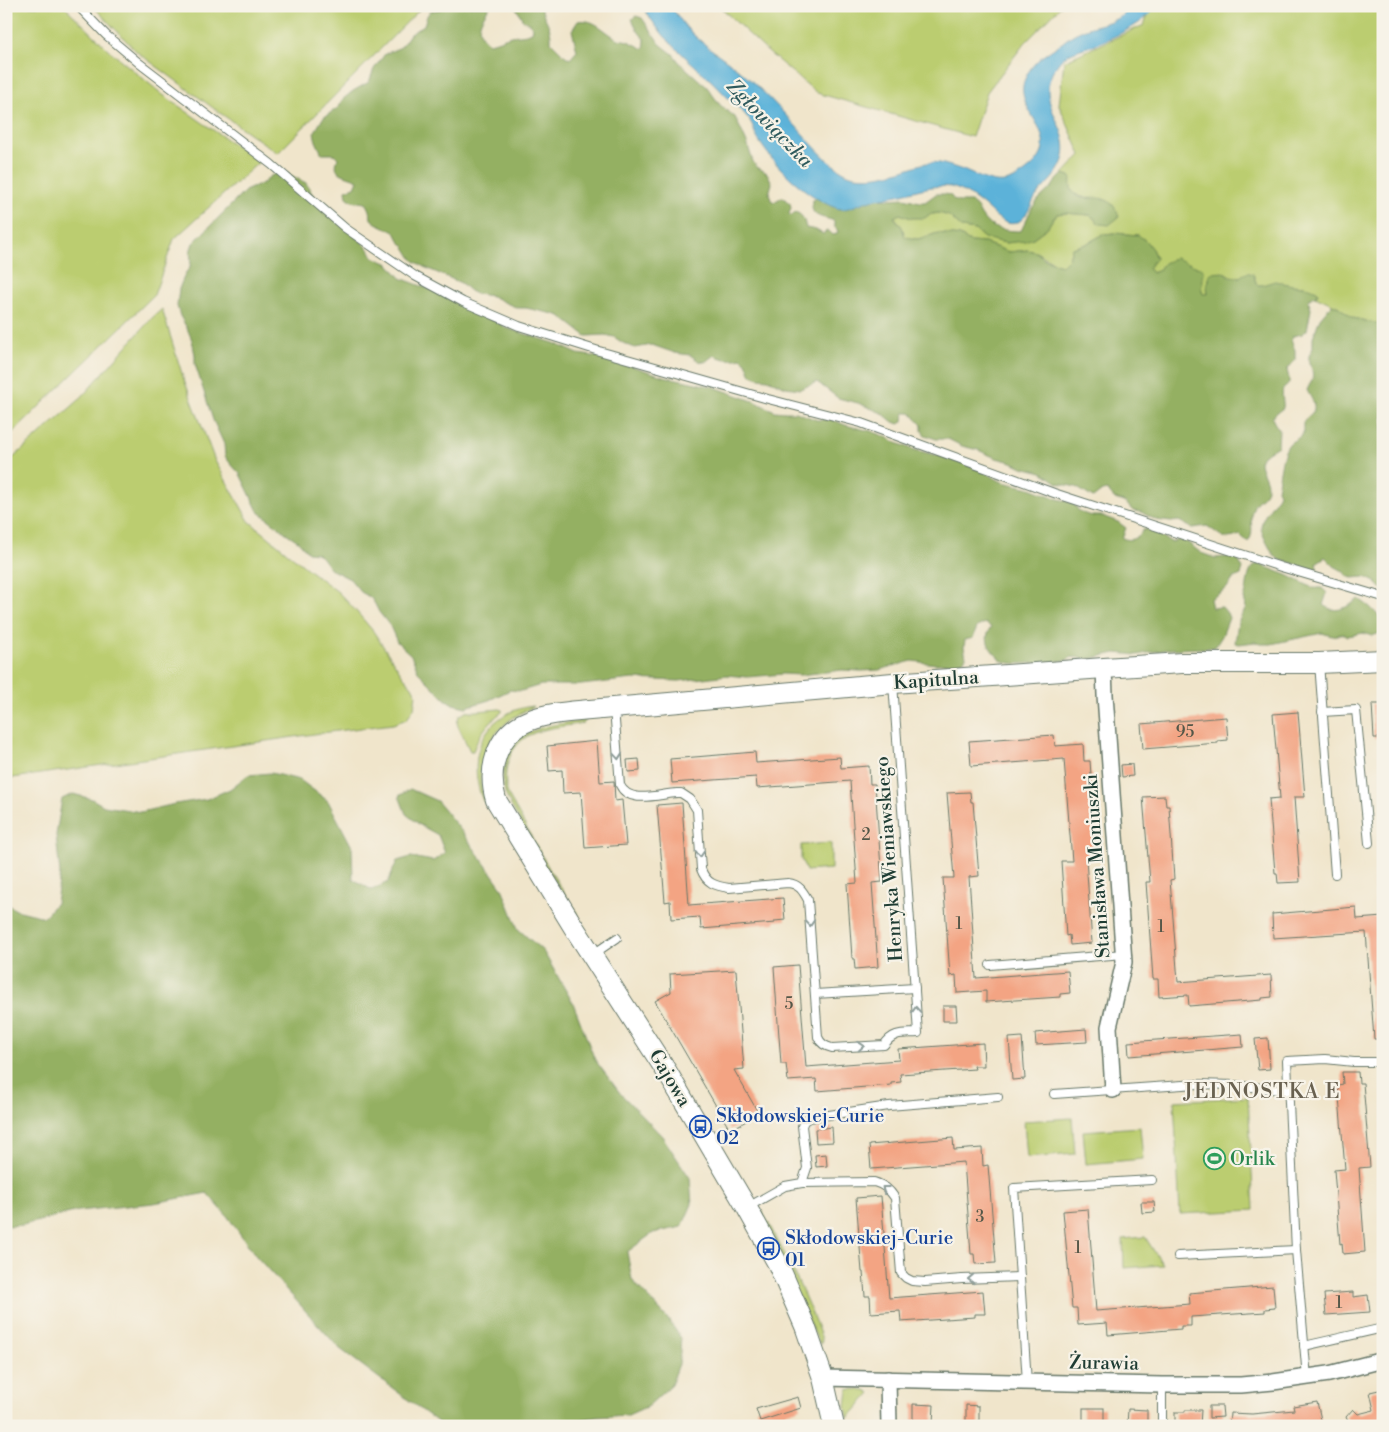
<svg xmlns="http://www.w3.org/2000/svg" width="1389" height="1432" font-family="'Libre Bodoni',serif">
	<rect width="100%" height="100%" fill="#f7f3e8"/>
	<filter id="ink" filterUnits="userSpaceOnUse"><feTurbulence type="fractalNoise" baseFrequency=".02" numOctaves="2"/><feDisplacementMap in="SourceGraphic" scale="10" xChannelSelector="R" yChannelSelector="G"/><feConvolveMatrix kernelMatrix="1 2 1 2 8 2 1 2 1" color-interpolation-filters="sRGB"/></filter>
	<filter id="wash" filterUnits="userSpaceOnUse"><feTurbulence type="fractalNoise" baseFrequency=".0096" numOctaves="4" result="noise"/><feDisplacementMap in="SourceGraphic" scale="20" xChannelSelector="R" yChannelSelector="G"/><feGaussianBlur stdDeviation="1.12" result="paint"/><feColorMatrix in="noise" values="0 0 0 0 0 0 0 0 0 0 0 0 0 0 0 0 0 1.4 0 .05"/><feComposite in="paint" operator="in"/></filter>
	<g filter="url(#wash)">
		<rect width="100%" height="100%" fill="#f0e5cb"/>
		<g fill="#bbcd70" stroke="#6d8552">
			<polygon points="6,6 64,6 110,51 163,95 259,162 174,239 154,295 6,439"/>
			<polygon points="93,6 423,6 278,153 220,113 137,52"/>
			<polygon points="719,6 1061,6 1024,44 987,92 972,137 817,93 768,52"/>
			<path d="M1151,6H1383V325L1353,318L1339,307L1315,296L1318,294L1310,287L1304,286L1257,285L1253,274C1244,276 1233,280 1226,273L1209,276V280L1207,295L1203,294L1200,288L1202,275L1189,263H1164L1158,271L1152,273L1148,268L1156,258L1152,249L1138,235L1114,233L1104,234L1086,244L1072,248L1069,258L1062,265L1055,263L1036,252L1028,250L1009,252L985,243L970,242L960,236L938,233L918,239L904,237L902,227L894,216L900,214L911,218L939,213L949,216L962,228L975,230L984,238L1006,243L1033,238L1048,227L1052,220L1057,214L1064,213L1090,215L1100,224L1086,198C1079,196 1071,194 1070,185C1070,182 1071,179 1070,176L1063,174L1081,155L1059,105L1064,61L1144,25Z"/>
			<polygon points="162,309 183,377 215,461 249,521 305,567 338,592 356,611 373,631 403,676 412,686 416,694 414,708 407,719 393,724 321,733 6,779 6,464 78,401 152,318"/>
			<path d="M533,706L534,707C495,721 470,759 485,801H483C465,757 483,712 533,706Z"/>
			<path d="M500,709L502,710V712C488,722 479,735 473,751H470L458,726L457,723L459,716L466,712Z"/>
			<path d="M586,720L584,723C568,726 549,727 534,733C509,743 501,771 508,795L551,872L579,916L578,918L535,850L506,796C498,771 506,742 532,731C548,724 569,723 586,720Z"/>
			<polygon points="831,843 831,869 806,871 801,859 801,845"/>
			<polygon points="1248,1097 1254,1210 1180,1214 1174,1101"/>
			<polygon points="1072,1118 1075,1154 1027,1158 1024,1121"/>
			<polygon points="1140,1127 1143,1159 1086,1164 1083,1131"/>
			<path d="M761,1210C785,1252 805,1294 822,1339L821,1343H819L760,1215Z"/>
			<polygon points="1145,1237 1163,1265 1124,1268 1123,1239"/>
			<polygon points="852,1389 866,1390 871,1393 848,1418 846,1406 848,1390"/>
		</g>
		<g fill="#94b062" stroke="#5a764b">
			<path d="M444,6H490C481,20 472,31 489,43C496,42 501,39 508,37C517,34 524,36 532,32L533,28L530,24L523,20L515,6H540C545,20 552,27 551,42L564,55L570,59L577,51L572,30L578,21C595,18 604,32 618,39C622,40 626,40 630,42C635,44 639,47 644,49L645,40L638,31L632,19L636,16L642,18L660,44L673,54L680,63L707,87L720,105L735,117L747,143L753,162L757,167L767,173L772,183L769,194L771,200L774,202L782,197L790,203L791,208L789,214L791,216L795,212C804,215 804,221 806,228L816,230L823,234L828,230L833,235L837,234L838,231L834,226V221C823,216 810,219 812,201L821,195L890,199L904,198L920,202H925L936,194H944L950,195L954,200L959,202H971C980,209 977,210 983,218C990,230 1009,231 1021,231L1032,208L1039,199L1052,187L1055,182L1063,174L1070,176C1072,181 1069,187 1073,192C1085,208 1108,184 1119,217L1109,225L1100,224L1090,215L1064,213L1057,214L1052,220L1048,227L1033,238L1025,241L1006,243L984,238L975,230L962,228L949,216L939,213L930,214L925,218H911L900,214L894,217L902,227L905,237L918,239L938,233L960,236L970,242L985,243L1009,252L1028,250L1036,252L1045,259L1055,263L1062,265L1069,258L1072,248L1086,244L1104,234L1114,233L1138,235L1145,240L1152,249L1156,258L1148,268L1152,273L1158,271L1164,263L1175,258C1184,261 1192,266 1202,268C1205,277 1199,285 1203,294H1208L1207,286L1209,280V276L1211,273L1224,272L1230,277H1240C1244,273 1248,272 1253,274L1257,285H1262L1275,281L1292,285L1304,286L1317,291L1318,294L1308,300L1311,309L1307,330L1302,334L1293,336L1291,340L1295,350V360L1287,370C1289,380 1292,383 1283,389C1281,396 1284,402 1283,408L1275,414L1272,418L1275,424L1279,429L1278,446L1263,455C1262,457 1260,460 1260,462C1260,470 1267,478 1267,485C1268,498 1256,498 1253,508C1248,519 1256,532 1248,542L1240,535C1223,542 1221,535 1207,526L1192,528L1179,521L1171,522L1156,520L1141,512L1133,511L1126,503L1115,499L1107,490L1102,491L1093,498L1076,487L1058,483L1042,472L1022,467L1012,462L996,458L978,450L962,446L948,439H936L925,435L922,431V425L911,413H904L903,421L900,424L893,422L882,413L858,403L838,398L817,382L800,389L786,387L768,379L759,378L751,375L746,362L741,358C731,360 724,360 714,355L705,362L699,361L690,355L675,353L652,345L635,348L623,343L614,337L605,335L586,336L560,316L554,314L526,308H518L506,303L492,296L476,294L470,291L461,283L424,267L413,260L405,247L400,242L395,232L376,223L371,219L370,210L367,204L365,203L352,201L347,197L346,190L355,187L358,180C346,174 331,175 338,158L334,154H322L316,141L314,133L323,118L339,107L342,100L353,91L369,82L374,69L385,54L401,47L410,34L424,25L427,16L430,11L441,9Z"/>
			<path d="M275,174H288L306,183L314,197L363,243L369,249L373,257L389,264L401,278L408,281L432,290L440,295L495,320L506,328L554,343L578,354L606,358L663,376L714,387L753,401L775,411L785,412H796L817,420L831,419L845,425L871,431L884,436L897,443L915,450L953,459L986,473L1002,482L1030,488L1058,499L1066,501L1074,504L1078,510L1085,514L1093,516H1102L1118,522L1126,528L1122,538C1131,542 1138,538 1143,530L1149,529L1171,542L1180,540L1187,542L1201,553L1215,558L1236,556L1243,569L1241,575L1234,578L1226,589L1210,599L1212,608L1222,607L1227,613L1229,618L1222,636L1215,647L1208,648L1169,649L1137,655L1116,653L1088,659L1072,657L1067,660L1060,661C1046,661 1018,666 1005,662C1000,660 994,653 991,649C986,641 986,635 991,627L985,623L977,627L973,638L965,640L964,647L966,657L962,662L936,664L912,661L879,670L861,671L842,670L801,675L783,674L747,677L727,675L679,681L633,679L581,685H541L521,691L510,690L489,700L466,707L453,704L445,699L419,673L411,655L397,642L390,626L379,612L375,604L371,598L361,592L350,579L330,569L322,558L317,553L308,552L298,541L286,533L258,511L240,474L230,463L225,456L224,444L213,420L195,364V355L192,340L187,328L180,316L177,306L179,289L185,274L190,267L191,260L190,252L193,243L245,191L265,182L269,177Z"/>
			<path d="M1332,304L1339,307L1353,318L1383,325V590L1375,582L1365,577L1352,578L1347,576L1343,571L1334,566L1325,557L1316,563L1317,568L1316,572C1308,572 1302,567 1295,564C1289,562 1282,562 1277,558C1272,554 1261,533 1261,527C1262,514 1275,505 1279,493L1277,489C1280,476 1281,452 1290,443C1294,440 1298,439 1303,434V422C1306,418 1309,416 1312,413C1318,406 1310,397 1307,390L1313,378L1312,369L1309,363V356L1313,348V337L1320,318Z"/>
			<path d="M1258,564L1287,575L1313,588H1322L1327,593L1323,605C1336,615 1347,607 1359,599L1370,607L1380,617L1383,615V632L1372,636L1363,633L1348,636L1343,634L1332,636L1322,633L1271,644H1261L1255,642L1239,644L1235,643L1238,622L1246,608L1244,598C1249,587 1245,569 1258,564Z"/>
			<polygon points="271,773 300,780 328,801 352,847 353,879 372,890 388,882 397,861 411,857 433,861 445,853 438,835 420,825 406,814 399,796 410,789 437,801 463,833 502,888 518,929 543,951 573,1003 595,1060 620,1093 662,1136 690,1178 692,1204 682,1227 653,1233 627,1252 632,1280 667,1318 681,1338 679,1364 671,1385 648,1406 628,1415 596,1417 565,1422 553,1426 443,1426 339,1348 256,1256 228,1217 207,1193 154,1203 78,1211 23,1225 6,1226 6,904 16,910 44,917 56,903 60,873 56,835 62,799 73,794 92,799 104,806 141,812 175,804 207,799 230,789 248,775"/>
		</g>
		<path fill="#5cb2d9" stroke="#3e7886" d="M643,6H670C676,13 681,21 686,27C701,44 722,56 739,70C758,86 776,104 793,123C807,138 834,173 855,176C868,178 883,176 896,172C911,169 924,160 940,163C951,166 962,169 972,174C998,185 1007,187 1030,168C1068,135 1011,111 1025,79C1032,61 1047,53 1062,43C1068,38 1073,34 1081,31C1093,25 1108,24 1120,17C1124,14 1127,10 1131,6H1156C1147,23 1112,38 1094,45C1082,49 1069,51 1060,61C1027,102 1074,124 1063,160C1058,175 1047,183 1038,194C1031,202 1029,214 1021,220C1006,232 992,211 982,204C973,197 963,190 951,187C933,184 915,191 898,195C889,197 880,198 871,200C863,202 848,210 841,209C825,207 797,185 786,174C776,164 766,152 759,141C754,134 754,126 749,119C743,111 735,105 727,97C721,91 715,84 708,78C685,56 658,35 643,6Z"/>
		<g id="blocks">
			<g fill="#f3a483">
				<polygon points="1372,704 1383,704 1383,738 1374,738"/>
				<polygon points="1298,712 1305,797 1294,797 1300,882 1278,883 1277,873 1275,873 1269,799 1280,798 1273,714"/>
				<polygon points="1226,717 1228,740 1218,741 1218,743 1143,749 1141,724"/>
				<polygon points="1054,735 1055,746 1083,744 1084,761 1090,761 1097,859 1086,859 1092,943 1070,945 1069,935 1066,936 1061,861 1072,861 1064,759 971,766 969,741"/>
				<polygon points="597,741 600,782 614,781 615,801 622,800 626,845 585,848 581,792 563,793 562,770 549,771 547,746"/>
				<polygon points="755,752 756,763 840,757 841,768 869,766 870,784 875,784 882,882 872,883 878,967 855,969 854,958 852,958 847,884 857,883 850,781 757,788 756,777 672,783 670,759"/>
				<polygon points="639,759 640,771 628,772 627,760"/>
				<polygon points="1132,764 1133,776 1122,777 1121,765"/>
				<polygon points="970,792 971,802 973,802 979,876 969,877 976,978 1068,971 1070,993 1060,994 1060,997 986,1002 986,991 957,993 956,975 950,976 943,878 954,878 947,793"/>
				<polygon points="1165,796 1166,806 1169,806 1174,879 1170,880 1178,982 1271,975 1272,997 1262,998 1262,1000 1189,1006 1188,995 1159,997 1158,979 1153,979 1146,882 1150,882 1143,797"/>
				<polygon points="682,803 689,905 783,898 785,920 775,921 775,923 701,929 700,917 671,919 670,901 665,902 657,805"/>
				<polygon points="1356,907 1357,919 1383,917 1383,1039 1374,1039 1366,932 1273,938 1272,914"/>
				<polygon points="798,965 806,1067 899,1060 898,1049 983,1043 984,1066 974,1066 975,1069 900,1074 901,1082 891,1083 891,1085 817,1091 816,1079 788,1081 786,1064 781,1064 774,967"/>
				<polygon points="736,970 744,1069 734,1070 759,1114 730,1130 655,1001 671,992 670,974"/>
				<polygon points="943,1006 956,1006 957,1021 943,1021"/>
				<polygon points="1086,1029 1087,1042 1036,1045 1035,1033"/>
				<polygon points="1242,1034 1243,1047 1129,1056 1128,1042"/>
				<polygon points="1022,1037 1025,1079 1012,1080 1009,1038"/>
				<polygon points="1268,1038 1270,1069 1258,1070 1255,1039"/>
				<polygon points="1342,1072 1358,1072 1359,1083 1363,1083 1370,1167 1359,1168 1365,1252 1343,1254 1342,1243 1340,1244 1334,1170 1345,1169 1338,1085 1343,1084"/>
				<polygon points="832,1127 833,1142 816,1143 815,1129"/>
				<polygon points="953,1138 954,1150 982,1148 983,1166 988,1165 996,1263 975,1264 974,1254 971,1254 964,1162 871,1169 869,1145"/>
				<polygon points="826,1154 827,1166 816,1167 815,1155"/>
				<polygon points="881,1196 889,1298 983,1291 985,1314 975,1314 975,1317 901,1322 900,1311 871,1313 870,1296 865,1296 863,1272 862,1272 856,1198"/>
				<polygon points="1141,1202 1154,1202 1155,1212 1142,1213"/>
				<polygon points="1088,1209 1096,1311 1190,1304 1189,1293 1273,1286 1275,1308 1265,1309 1265,1312 1191,1317 1191,1326 1181,1326 1181,1329 1108,1335 1107,1323 1078,1325 1077,1308 1072,1308 1063,1211"/>
				<polygon points="1353,1292 1353,1297 1368,1295 1370,1312 1326,1315 1324,1294"/>
				<polygon points="1383,1389 1383,1426 1378,1426 1377,1422 1362,1426 1350,1426 1346,1417 1353,1409 1358,1414 1374,1410 1370,1392"/>
				<polygon points="798,1397 801,1408 760,1421 756,1409"/>
				<polygon points="1317,1402 1322,1424 1314,1426 1229,1426 1230,1413 1252,1414 1294,1410 1293,1406"/>
				<polygon points="913,1404 934,1405 933,1423 913,1423"/>
				<polygon points="966,1405 979,1406 979,1426 966,1426"/>
				<polygon points="1209,1406 1222,1406 1223,1417 1209,1418"/>
				<rect x="1083" y="1408" width="21" height="18"/>
				<polygon points="1128,1409 1147,1410 1147,1426 1127,1426"/>
				<polygon points="1185,1410 1201,1410 1200,1426 1175,1426 1175,1412 1185,1412"/>
			</g>
		</g>
	</g>
	<g filter="url(#ink)">
		<use href="#blocks" fill-opacity="0" stroke="#687869" stroke-width="1"/>
		<g fill="none" stroke-linecap="round" stroke-linejoin="round">
			<defs>
				<g id="service">
					<polyline points="78,6 106,35 139,63 271,164 345,228 415,276 463,302 519,326 599,351 768,399 861,423 1054,493 1281,567 1383,597"/>
					<polyline points="1319,663 1335,874"/>
					<path d="M614,708L620,785C629,805 659,794 677,793H681L690,799L697,810L701,869C706,883 715,886 729,888L788,883C799,884 803,891 808,900L818,1037C821,1044 825,1046 832,1048L884,1045C894,1031 903,1034 918,1033L893,683"/>
					<polyline points="1322,712 1356,710 1369,843"/>
					<polyline points="592,955 617,938"/>
					<polyline points="990,965 1124,954"/>
					<polyline points="815,994 915,988"/>
					<polyline points="1054,1094 1197,1084 1234,1085 1288,1091"/>
					<path d="M802,1183L874,1182C884,1185 889,1189 895,1198L901,1273L906,1278L912,1281L925,1282L962,1279L1020,1277"/>
					<polyline points="748,1207 785,1186 802,1183 807,1168 802,1126 804,1121 809,1118 889,1106 998,1097"/>
					<polyline points="1178,1256 1296,1250"/>
					<polyline points="1304,1346 1383,1328"/>
					<polyline points="1307,1378 1296,1250 1287,1061 1325,1059 1354,1062 1383,1062"/>
					<polyline points="1027,1382 1014,1188 1152,1180"/>
					<polyline points="1162,1426 1162,1385"/>
				</g>
				<g id="minor">
					<polyline points="1104,668 1105,695 1124,962 1109,1027 1113,1090"/>
					<polyline points="823,1378 1162,1385 1241,1385 1273,1382 1329,1374 1383,1360"/>
					<polyline points="888,1379 889,1426"/>
				</g>
				<path id="tertiary" d="M834,1426L823,1378L805,1326L778,1264L747,1208L667,1072L573,926L496,800C487,770 496,734 528,721C547,713 569,712 590,710L893,683L1104,668L1182,663H1319L1383,660"/>
			</defs>
			<use href="#service" stroke="#687869" stroke-width="10"/>
			<use href="#minor" stroke="#687869" stroke-width="18"/>
			<use href="#tertiary" stroke="#687869" stroke-width="22"/>
			<use href="#service" stroke="#fff" stroke-width="8"/>
			<use href="#minor" stroke="#fff" stroke-width="15"/>
			<use href="#tertiary" stroke="#fff" stroke-width="20"/>
		</g>
		<defs><path id="oneway-chevron" d="M-2-3.5L2.5 0L-2 3.5" fill="none" stroke-width="1.6" stroke-linecap="round" stroke-linejoin="round" transform="scale(1.25)"/></defs>
		<g stroke="#8f9e9a">
			<use href="#oneway-chevron" transform="translate(618 756) rotate(85)"/>
			<use href="#oneway-chevron" transform="translate(700 854) rotate(86)"/>
			<use href="#oneway-chevron" transform="translate(810 923) rotate(86)"/>
			<use href="#oneway-chevron" transform="translate(916 1010) rotate(-94)"/>
			<use href="#oneway-chevron" transform="translate(861 1046) rotate(-4)"/>
			<use href="#oneway-chevron" transform="translate(885 1189) rotate(-142)"/>
			<use href="#oneway-chevron" transform="translate(971 1279) rotate(178)"/>
		</g>
	</g>
	<defs>
		<symbol id="bus-ring" viewBox="-11 -11 22 22"><circle r="9.5" fill="#f7f3e8" stroke="#1a4fb4" stroke-width="1.5"/><path d="M-5-6H5V4H4V6H2V4H-2V6H-4V4H-5ZM-3.5-4V0h7V-4ZM-3.5 1.2v1.5H-2V1.2ZM2 1.2v1.5H3.5V1.2Z" fill="#1a4fb4"/></symbol>
		<symbol id="stadium-ring" viewBox="-11 -11 22 22"><circle r="9.5" fill="#f7f3e8" stroke="#2e9e5b" stroke-width="1.5"/><path d="M0-5a6.5 5 0 1 0 0 10a6.5 5 0 1 0 0-10ZM-3.5-1.8h7v3.6h-7Z" fill="#2e9e5b"/></symbol>
	</defs>
	<g fill-rule="evenodd">
		<use href="#bus-ring" x="688" y="1114" width="25" height="25"/>
		<use href="#stadium-ring" x="1202" y="1146" width="25" height="25"/>
		<use href="#bus-ring" x="756" y="1236" width="25" height="25"/>
	</g>
	<g text-anchor="middle" dominant-baseline="central" stroke-width="4.5" stroke-linejoin="round" paint-order="stroke">
		<g font-size="16" fill="#545748">
			<text x="1185" y="732">95</text>
			<text x="866" y="835">2</text>
			<text x="959" y="924">1</text>
			<text x="1161" y="927">1</text>
			<text x="789" y="1004">5</text>
			<text x="980" y="1217">3</text>
			<text x="1078" y="1248">1</text>
			<text x="1339" y="1303">1</text>
		</g>
		<g font-size="19" fill="#1f3d34" stroke="#f7f3e8">
			<text transform="translate(936 680) rotate(-4)">Kapitulna</text>
			<text transform="translate(889 859) rotate(-94)">Henryka Wieniawskiego</text>
			<text transform="translate(1097 866) rotate(-94)">Stanisława Moniuszki</text>
			<text transform="translate(670 1078) rotate(59)">Gajowa</text>
			<text transform="translate(1104 1363) rotate(1)">Żurawia</text>
		</g>
		<g font-size="19" fill="#164399" stroke="#f7f3e8" text-anchor="start">
			<text x="716" y="1116">Skłodowskiej-Curie<tspan x="716" dy="22">02</tspan></text>
			<text x="785" y="1238">Skłodowskiej-Curie<tspan x="785" dy="22">01</tspan></text>
		</g>
		<g font-size="19" fill="#27864d" stroke="#f7f3e8" text-anchor="start">
			<text x="1230" y="1159">Orlik</text>
		</g>
		<g font-size="20" font-style="italic" fill="#2e5a5d" stroke="#f7f3e8">
			<text transform="translate(769 124) rotate(46)">Zgłowiączka</text>
		</g>
		<g font-size="21" letter-spacing="1" fill="#696150" stroke="#f7f3e8">
			<text x="1262" y="1092">JEDNOSTKA E</text>
		</g>
	</g>
	<rect width="1389" height="1432" fill="none" stroke="#f7f3e8" stroke-width="25"/>
</svg>
